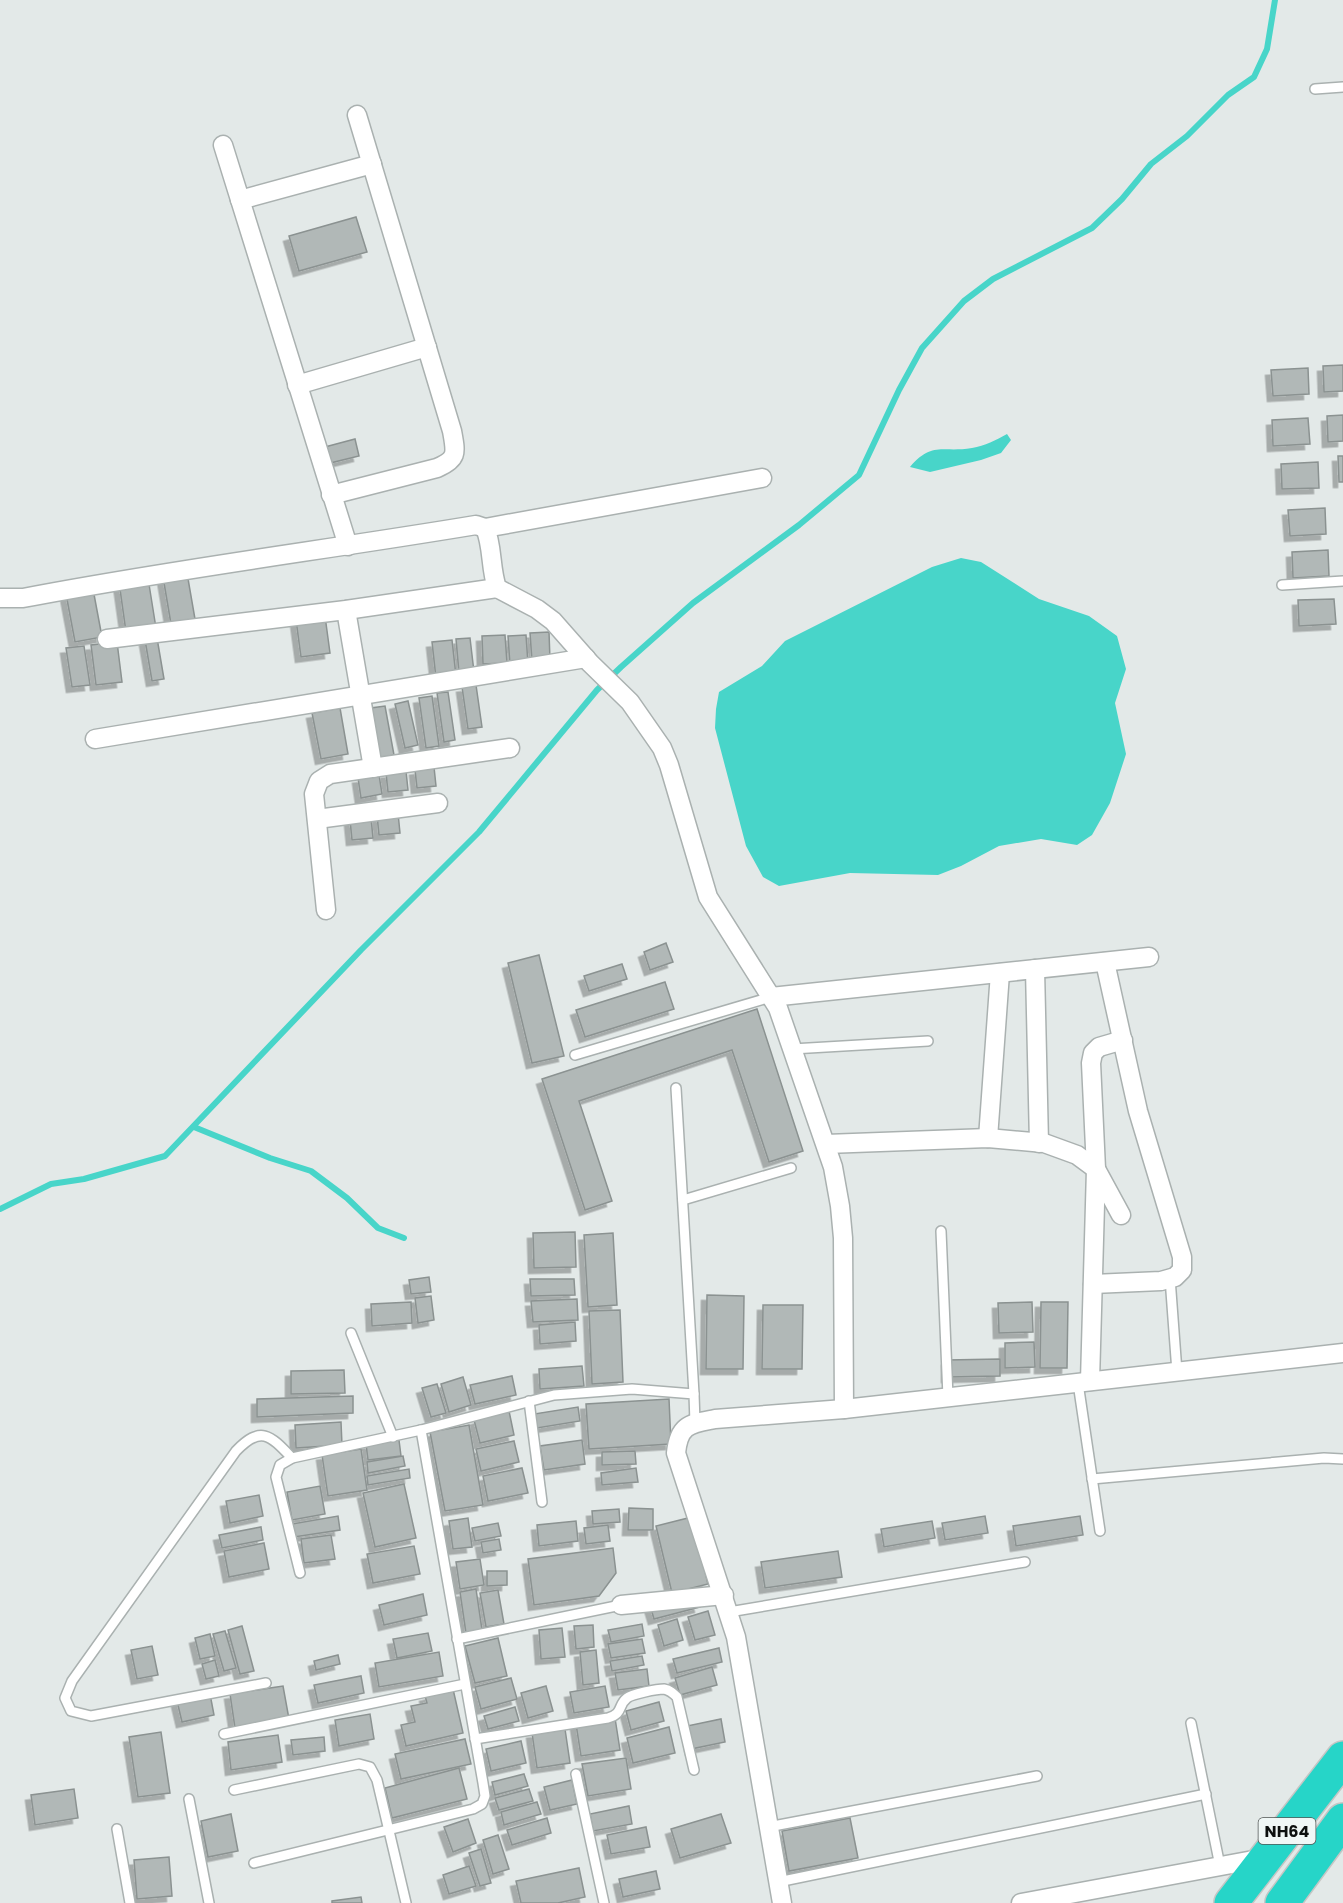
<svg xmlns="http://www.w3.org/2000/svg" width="1343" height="1903" font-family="Poppins,sans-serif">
	<defs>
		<filter id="shadow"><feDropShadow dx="-5.5" dy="5.5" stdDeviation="0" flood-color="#0004"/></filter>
	</defs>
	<rect width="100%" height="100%" fill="#e3e9e8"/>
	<g fill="#48d5c9">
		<path d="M1007,434L1011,440L1001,453L981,460L930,472L910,467C932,441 943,453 972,448C985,446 996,440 1007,434Z"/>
		<polygon points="961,558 981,562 1039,599 1089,616 1117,636 1126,669 1115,703 1126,754 1110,803 1092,835 1077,845 1041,839 999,846 961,866 938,875 850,873 779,886 763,877 746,846 715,728 716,709 719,692 762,666 785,641 932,567"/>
	</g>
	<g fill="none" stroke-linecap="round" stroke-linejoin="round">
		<g stroke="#48d5c9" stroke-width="6">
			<polyline points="194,1127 270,1158 311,1171 347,1198 378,1228 404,1238"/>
			<polyline points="0,1209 51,1184 84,1179 165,1156 361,950 479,832 597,690 621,667 693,603 799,525 859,475 899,390 922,348 964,301 993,279 1092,228 1122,199 1151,164 1187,136 1228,95 1254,77 1267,49 1275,0"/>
		</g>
	</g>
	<g fill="#b1b8b7" stroke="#8b9291" stroke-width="1.5" filter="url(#shadow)">
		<polygon points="356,217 367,252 299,271 289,236"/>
		<polygon points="1343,365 1343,391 1324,392 1323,366"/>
		<polygon points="1308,368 1309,394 1273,396 1271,370"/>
		<polygon points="1343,415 1343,441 1328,442 1327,416"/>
		<polygon points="1308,418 1310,444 1273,446 1272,420"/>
		<polygon points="355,439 359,456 326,464 321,448"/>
		<polygon points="1338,456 1343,456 1343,482 1339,482"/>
		<polygon points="1318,462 1319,488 1282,489 1281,464"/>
		<polygon points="1325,508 1326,534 1290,536 1288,510"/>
		<polygon points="1328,550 1329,576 1293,578 1292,552"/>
		<polygon points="187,573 195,619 171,624 163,577"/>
		<polygon points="148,578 156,628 126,632 119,582"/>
		<polygon points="93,589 102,637 75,642 66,594"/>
		<polygon points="1334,599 1336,624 1299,626 1298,600"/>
		<polygon points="325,616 330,653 301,657 296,620"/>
		<polygon points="549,632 550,660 532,661 530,633"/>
		<polygon points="505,635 507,663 483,664 482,636"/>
		<polygon points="526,635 528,664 510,665 508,636"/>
		<polygon points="157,638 164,679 152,681 145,640"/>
		<polygon points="470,638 474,672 459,673 456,639"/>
		<polygon points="452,640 456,676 436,678 432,642"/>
		<polygon points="117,642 122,682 96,685 91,645"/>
		<polygon points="84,646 90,685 72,687 66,648"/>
		<polygon points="476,685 482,727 468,729 462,687"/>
		<polygon points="448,692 455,740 444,742 437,693"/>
		<polygon points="432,696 439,746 426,748 419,698"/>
		<polygon points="408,701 418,745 405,748 395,704"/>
		<polygon points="385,706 394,755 380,758 371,708"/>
		<polygon points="340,708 348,754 321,759 312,713"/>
		<polygon points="434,767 436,786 417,788 415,770"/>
		<polygon points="406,771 408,790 388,792 386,773"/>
		<polygon points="379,775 382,794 361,798 358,778"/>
		<polygon points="398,813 400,833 379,835 377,815"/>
		<polygon points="371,818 373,838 352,840 350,820"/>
		<polygon points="666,943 673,962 650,970 644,952"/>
		<polygon points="539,955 564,1056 532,1063 508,963"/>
		<polygon points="622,964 627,979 589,991 584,976"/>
		<polygon points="665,982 674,1009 585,1037 576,1010"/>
		<polygon points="757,1009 803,1151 769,1162 732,1050 579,1101 612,1201 585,1210 542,1079"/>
		<polygon points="575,1232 576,1267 534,1268 533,1233"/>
		<polygon points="613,1233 617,1305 588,1307 584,1235"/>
		<polygon points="429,1277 431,1292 411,1294 409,1280"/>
		<polygon points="530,1279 574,1279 575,1295 531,1296"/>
		<polygon points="707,1295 744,1296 743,1369 706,1369"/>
		<polygon points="431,1296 434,1320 418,1323 415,1298"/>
		<polygon points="577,1299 578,1320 533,1322 531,1301"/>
		<polygon points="411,1302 412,1323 372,1326 371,1304"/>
		<polygon points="1032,1302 1033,1332 999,1333 998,1303"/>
		<polygon points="1041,1302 1068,1302 1067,1368 1040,1368"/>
		<polygon points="763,1305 803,1305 802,1369 762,1369"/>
		<polygon points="620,1310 623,1382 592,1384 589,1311"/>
		<polygon points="575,1322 576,1341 540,1344 539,1325"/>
		<polygon points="1034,1342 1035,1367 1005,1368 1005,1343"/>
		<polygon points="1000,1359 1000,1376 947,1377 947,1360"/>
		<polygon points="582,1366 584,1386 540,1389 539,1369"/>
		<polygon points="344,1370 345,1393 291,1394 291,1371"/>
		<polygon points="512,1376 516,1395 475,1404 470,1385"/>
		<polygon points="463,1377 471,1405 449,1412 441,1384"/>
		<polygon points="437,1384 446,1413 431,1417 422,1388"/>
		<polygon points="353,1396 353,1413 257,1417 257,1399"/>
		<polygon points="669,1399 671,1444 589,1449 586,1404"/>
		<polygon points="578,1407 580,1421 537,1428 534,1414"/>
		<polygon points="509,1411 514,1435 480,1443 474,1420"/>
		<polygon points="341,1422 342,1445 296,1448 295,1425"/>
		<polygon points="469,1425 483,1505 445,1511 430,1432"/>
		<polygon points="399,1440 401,1456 368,1460 366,1444"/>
		<polygon points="582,1440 585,1464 544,1470 540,1446"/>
		<polygon points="514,1441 519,1462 481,1471 476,1449"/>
		<polygon points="361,1449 367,1490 328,1496 322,1455"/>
		<polygon points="635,1451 636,1464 602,1465 602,1452"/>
		<polygon points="403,1456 405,1466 368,1473 367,1462"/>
		<polygon points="522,1468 528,1493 488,1501 483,1476"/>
		<polygon points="636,1468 638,1482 602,1485 601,1473"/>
		<polygon points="409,1469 410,1478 368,1485 367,1476"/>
		<polygon points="404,1484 416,1538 375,1547 363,1493"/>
		<polygon points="320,1486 325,1514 292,1520 287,1492"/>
		<polygon points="259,1495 263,1516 230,1523 226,1501"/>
		<polygon points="629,1508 653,1509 653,1530 628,1530"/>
		<polygon points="619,1509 620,1522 593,1524 592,1511"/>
		<polygon points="338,1516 340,1530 294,1537 292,1524"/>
		<polygon points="985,1516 988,1533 945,1540 942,1523"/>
		<polygon points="1080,1516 1083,1535 1016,1546 1013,1526"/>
		<polygon points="692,1517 708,1584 672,1593 656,1526"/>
		<polygon points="468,1518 472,1547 453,1549 449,1521"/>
		<polygon points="576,1521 578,1541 539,1546 537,1525"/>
		<polygon points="932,1521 935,1538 884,1547 881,1529"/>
		<polygon points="498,1523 501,1536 475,1541 472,1528"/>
		<polygon points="608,1525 610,1541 586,1544 584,1528"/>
		<polygon points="261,1527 263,1540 222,1548 219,1535"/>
		<polygon points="331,1535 335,1559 304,1563 301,1539"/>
		<polygon points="499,1539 501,1550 483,1553 481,1542"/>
		<polygon points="264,1543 269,1569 229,1577 224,1551"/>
		<polygon points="414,1546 420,1574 373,1583 367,1554"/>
		<polygon points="613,1548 616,1573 599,1596 534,1605 528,1559"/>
		<polygon points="838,1551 842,1577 765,1588 761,1562"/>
		<polygon points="480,1559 484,1585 460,1589 456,1562"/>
		<polygon points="487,1571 507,1571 507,1585 487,1586"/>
		<polygon points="476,1589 482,1630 466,1633 460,1592"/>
		<polygon points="498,1590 504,1624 486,1627 480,1593"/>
		<polygon points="696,1590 700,1607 654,1619 649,1602"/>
		<polygon points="423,1594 427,1615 384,1625 379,1605"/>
		<polygon points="708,1611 715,1635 695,1640 688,1617"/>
		<polygon points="677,1619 683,1640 664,1646 658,1625"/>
		<polygon points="642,1624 644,1636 611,1642 608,1630"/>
		<polygon points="593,1625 594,1647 576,1649 574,1626"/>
		<polygon points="242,1626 254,1671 240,1674 228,1630"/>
		<polygon points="562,1628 565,1657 541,1659 539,1630"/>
		<polygon points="225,1631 236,1668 224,1671 213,1634"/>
		<polygon points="428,1633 432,1651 397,1658 393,1639"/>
		<polygon points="210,1634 215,1656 200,1659 195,1638"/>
		<polygon points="498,1638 507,1676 475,1683 465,1646"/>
		<polygon points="642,1639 645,1653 611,1658 608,1644"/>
		<polygon points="152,1646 158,1675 137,1679 131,1650"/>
		<polygon points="719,1648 722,1662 677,1673 673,1659"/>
		<polygon points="596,1650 599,1683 583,1685 580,1652"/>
		<polygon points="439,1652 443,1676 379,1687 375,1663"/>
		<polygon points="338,1655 340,1664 316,1670 314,1661"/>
		<polygon points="642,1656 644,1665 612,1671 610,1661"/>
		<polygon points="215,1660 219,1676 206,1679 202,1664"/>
		<polygon points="712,1667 717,1685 680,1695 675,1678"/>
		<polygon points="647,1669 649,1686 618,1690 615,1673"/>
		<polygon points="361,1676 364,1693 318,1703 314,1685"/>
		<polygon points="511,1678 517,1699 481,1709 475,1687"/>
		<polygon points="283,1686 289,1719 235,1728 230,1694"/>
		<polygon points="546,1686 553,1711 528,1718 521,1693"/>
		<polygon points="605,1686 609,1707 574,1713 570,1692"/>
		<polygon points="453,1689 463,1733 406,1746 401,1725 415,1722 411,1706 427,1703 425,1696"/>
		<polygon points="210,1694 214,1715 182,1722 177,1701"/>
		<polygon points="659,1702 664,1721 631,1730 626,1711"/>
		<polygon points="515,1707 519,1721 488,1729 484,1716"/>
		<polygon points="370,1714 374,1739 339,1746 335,1720"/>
		<polygon points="615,1718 620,1750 581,1756 576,1724"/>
		<polygon points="721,1719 725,1742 691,1749 687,1726"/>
		<polygon points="669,1727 675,1753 633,1763 627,1738"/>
		<polygon points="565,1729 570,1763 537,1768 532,1733"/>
		<polygon points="161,1732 170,1793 138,1797 129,1737"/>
		<polygon points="278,1735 282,1762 231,1770 228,1742"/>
		<polygon points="324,1737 325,1751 293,1755 291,1740"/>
		<polygon points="465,1739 471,1764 401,1779 395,1754"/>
		<polygon points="521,1741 526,1763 491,1771 486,1749"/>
		<polygon points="626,1758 631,1789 588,1796 582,1764"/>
		<polygon points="459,1768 467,1799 392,1818 385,1788"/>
		<polygon points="524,1774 528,1786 495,1795 492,1782"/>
		<polygon points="572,1780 577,1804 550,1810 544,1787"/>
		<polygon points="74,1789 78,1818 35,1825 31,1795"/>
		<polygon points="529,1789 533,1801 499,1810 495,1798"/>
		<polygon points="537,1802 541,1814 504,1825 501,1812"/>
		<polygon points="629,1806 632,1824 593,1831 590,1814"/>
		<polygon points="231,1814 238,1851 208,1857 201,1821"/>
		<polygon points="721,1814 731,1843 680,1858 671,1829"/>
		<polygon points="547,1818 551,1833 512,1845 507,1830"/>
		<polygon points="850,1818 858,1858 789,1871 782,1831"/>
		<polygon points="468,1819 476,1843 453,1852 444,1827"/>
		<polygon points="646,1827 650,1847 611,1854 607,1835"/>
		<polygon points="498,1835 509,1869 493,1874 483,1840"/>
		<polygon points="481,1849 491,1883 480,1886 469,1853"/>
		<polygon points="169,1857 172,1896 137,1899 134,1860"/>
		<polygon points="469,1866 476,1886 449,1894 443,1875"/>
		<polygon points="579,1868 585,1897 558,1903 521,1903 516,1881"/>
		<polygon points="656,1871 660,1889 623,1897 619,1879"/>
		<polygon points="361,1897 362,1903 332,1903 332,1901"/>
	</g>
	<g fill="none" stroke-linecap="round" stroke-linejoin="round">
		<defs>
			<g id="lane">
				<polyline points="1315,89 1343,87"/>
				<polyline points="1282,585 1343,581"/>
				<polyline points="792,1049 928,1041"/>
				<polyline points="575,1055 771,997"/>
				<polyline points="676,1088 694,1394"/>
				<polyline points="683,1200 791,1168"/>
				<polyline points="941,1231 948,1397"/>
				<polyline points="1170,1278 1177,1372"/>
				<polyline points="351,1333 393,1437"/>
				<polyline points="1078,1383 1100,1531"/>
				<polyline points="529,1401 542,1502"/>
				<polyline points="1092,1479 1324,1458 1343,1459"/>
				<polyline points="300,1573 276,1477 280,1465 292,1458 421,1430 554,1395 632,1389 694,1394 695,1423"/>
				<polyline points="729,1612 1025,1562"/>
				<polyline points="457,1639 621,1605"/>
				<path d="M266,1683L91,1716L71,1711L65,1698L72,1681L236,1451C261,1425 270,1435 292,1458"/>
				<polyline points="1191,1723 1220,1866"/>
				<polyline points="224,1734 465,1684"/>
				<path d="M475,1739L608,1718C624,1713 617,1706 627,1698C632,1694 657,1689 664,1689C670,1690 673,1693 677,1697L694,1770"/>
				<polyline points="576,1774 604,1903"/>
				<polyline points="234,1790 359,1764 370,1767 377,1780 406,1903"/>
				<polyline points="189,1799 209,1903"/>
				<polyline points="768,1827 1037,1776"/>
				<polyline points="117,1829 130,1903"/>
				<polyline points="254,1863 473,1809 482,1804 485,1796 483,1783 421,1430"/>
				<polyline points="778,1882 1206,1794"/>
			</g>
			<g id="street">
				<polyline points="223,145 348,546"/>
				<polyline points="240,200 372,164"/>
				<polyline points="297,385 427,347"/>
				<path d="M331,495L437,468C458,459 456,453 452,431L357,115"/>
				<polyline points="485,528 762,478"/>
				<path d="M0,598H23C173,569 326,550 476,525L485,528C493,546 490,568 497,588L537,609L553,621L590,663L630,702L662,748L669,765L708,897L778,1008L833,1167L840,1206L843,1238L844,1409"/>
				<polyline points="346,610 373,768"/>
				<polyline points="107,639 346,610 497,588"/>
				<polyline points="95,739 586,658"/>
				<polyline points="317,819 438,803"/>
				<polyline points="326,910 314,794 319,781 330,774 510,748"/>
				<polyline points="1035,969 1039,1143"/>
				<polyline points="771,997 1149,957"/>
				<polyline points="988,1138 1000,973"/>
				<polyline points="826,1144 988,1138 1044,1143 1077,1155 1096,1169 1121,1215"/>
				<polyline points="1093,1284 1161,1281 1175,1277 1182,1270 1182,1257 1138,1111 1105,962"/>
				<polyline points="1090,1381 1096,1169 1091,1063 1093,1053 1099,1047 1123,1040"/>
				<polyline points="621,1605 724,1595"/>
				<path d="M782,1903L736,1637L676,1453C679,1424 690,1424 715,1419L844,1409L1343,1353"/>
				<polyline points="1021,1903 1264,1858"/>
			</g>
			<g id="highway">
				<polyline points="1231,1903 1343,1758"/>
				<polyline points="1282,1903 1343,1820"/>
			</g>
		</defs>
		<use href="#lane" stroke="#aab1b0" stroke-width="12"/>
		<use href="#street" stroke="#aab1b0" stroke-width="21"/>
		<use href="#highway" stroke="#c5c6c5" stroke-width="36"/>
		<use href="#lane" stroke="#fff" stroke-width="9"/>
		<use href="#street" stroke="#fff" stroke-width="18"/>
		<use href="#highway" stroke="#26d5c8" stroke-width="33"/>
	</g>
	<g text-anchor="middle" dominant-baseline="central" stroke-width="4.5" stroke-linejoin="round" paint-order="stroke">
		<rect fill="#f0f7f6" stroke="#515554" stroke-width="1.5" x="1258.5" y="1818" width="57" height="26" rx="4.5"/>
		<g font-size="16" font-weight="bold" fill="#0d100f">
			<text x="1287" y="1831">NH64</text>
		</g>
	</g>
</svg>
